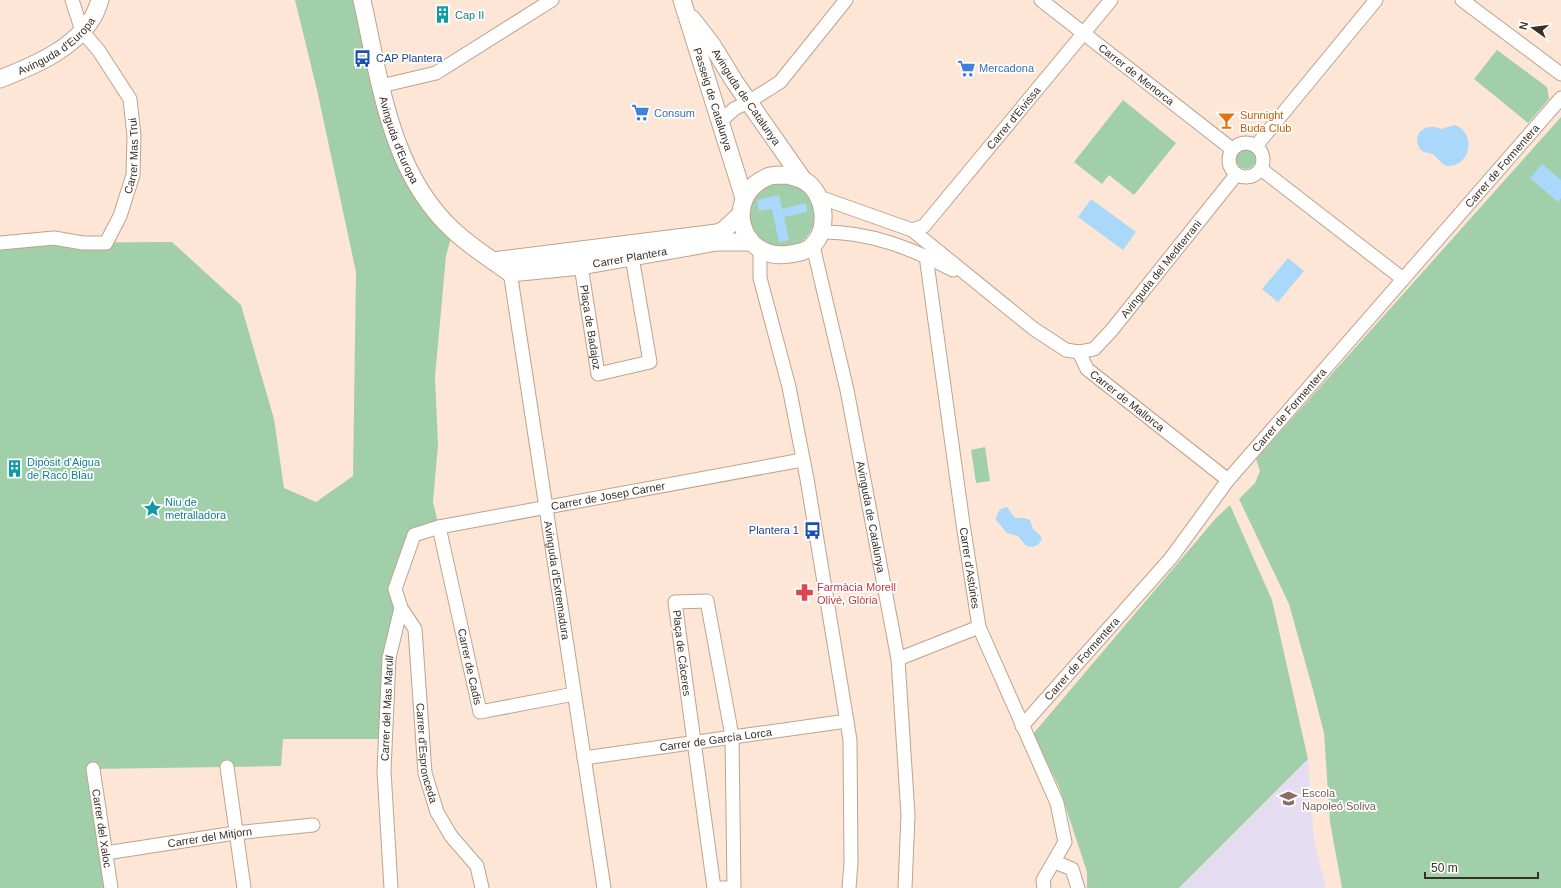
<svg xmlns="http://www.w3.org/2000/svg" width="1561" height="888" font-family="Helvetica,sans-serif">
	<rect width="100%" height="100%" fill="#fde6d5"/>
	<polygon fill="#e5ddf2" points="1308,759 1314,840 1326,888 1179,888"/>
	<g fill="#a1cfa9">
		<polygon points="295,0 362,0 390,122 453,231 446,256 435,377 438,445 433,502 439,527 414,535 395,589 401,608 385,739 283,739 281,766 93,769 111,888 0,888 0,243 172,242 241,305 274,419 284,488 316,502 353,476 356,272 317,90"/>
		<polygon points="1497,50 1547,87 1549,99 1528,123 1474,79"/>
		<polygon points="1123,100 1176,143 1134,195 1109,175 1102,184 1074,162"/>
		<polygon points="1561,117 1561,888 1342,888 1330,822 1324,733 1313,690 1289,604 1239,499 1255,483 1260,471 1256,459"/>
		<circle cx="1246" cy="159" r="10"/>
		<circle cx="782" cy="215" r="33"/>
		<polygon points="985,447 990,481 976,483 971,450"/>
		<polygon points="1230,505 1272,600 1308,759 1179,888 1087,888 1087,872 1059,787 1033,734 1216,518"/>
	</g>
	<g fill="#a9d8fb">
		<path d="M1455,125C1477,133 1471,168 1446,166C1441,163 1438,159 1434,155C1430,152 1424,154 1420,149C1411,134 1425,122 1441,129Z"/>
		<polygon points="1542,164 1561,180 1561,198 1558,202 1530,178"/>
		<polygon points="779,195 782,209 806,203 807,212 784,217 789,240 779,242 772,209 759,211 757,200"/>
		<polygon points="1091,199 1136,232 1123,250 1078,217"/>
		<polygon points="1288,258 1304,271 1278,302 1262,289"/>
		<path d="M1007,507L1015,518H1024L1030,520L1033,529L1040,535L1042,539L1038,545L1032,547L1026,546L1018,536L1007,533L996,520C997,512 999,509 1007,507Z"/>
	</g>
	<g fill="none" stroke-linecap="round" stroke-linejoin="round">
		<defs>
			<g id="minor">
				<path id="s1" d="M1041,0L1232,149"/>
				<polyline points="1462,0 1561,74"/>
				<polyline points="381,86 436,73 552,0"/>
				<polyline points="719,123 734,109 750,101 780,82 846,0"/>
				<circle cx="1246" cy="160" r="17"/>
				<polyline points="1256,146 1376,0"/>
				<polyline points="1261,169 1403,279"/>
				<path id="s2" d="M819,197L912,230L1034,329L1066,350L1079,352L1094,349L1111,331L1236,175"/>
				<path id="s3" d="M912,230L924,226L1111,0"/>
				<path d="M820,232C868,231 911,248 953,270"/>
				<path id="s4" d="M0,243L54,238L83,243H106L120,216L133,175L134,136L130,99L99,51L82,31L72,0"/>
				<path id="s5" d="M813,246L847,390L898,659L908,815L905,888"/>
				<polyline points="760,249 760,278 789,387 807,479 850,740 851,863 849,888"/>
				<path id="s6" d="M927,256V263L963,524L979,627L1057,803L1065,842L1043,880L1044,888"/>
				<path id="s7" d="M509,265L604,888"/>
				<path id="s8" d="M581,266L598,374L650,362L632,257"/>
				<path id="s9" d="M1079,352L1087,369L1228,480"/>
				<path id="s10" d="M439,527L480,712L574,694"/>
				<path id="s11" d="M401,608L415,629L425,773L437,812L451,836L477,866L482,888"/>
				<polyline points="898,659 979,627"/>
				<path id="s12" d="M1022,726L1171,558L1228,480L1561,98"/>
				<path id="s13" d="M584,758L847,721"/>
				<polyline points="227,767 244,888"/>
				<path id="s14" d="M93,769L111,888"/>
				<path id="s15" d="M106,853L235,833L313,825"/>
				<polyline points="1055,862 1072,869 1078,888"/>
				<path id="s16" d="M391,888L384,771L389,658L401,608L395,589L414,535L439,527L802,460"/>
				<polyline points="730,888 714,888 675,602 707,601 732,736 734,888"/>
			</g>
			<g id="tertiary">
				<path id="s17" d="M362,0C380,80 390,173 454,231C471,247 491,259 510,273L581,266L717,242H750"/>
				<path id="s18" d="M682,0L744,198"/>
				<path id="s19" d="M692,19L712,45L734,81L804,181"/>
				<path id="s20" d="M0,79C33,66 74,49 93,17C96,12 98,6 100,0"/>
				<path d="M788,175C793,177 800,178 805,181C825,194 830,229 812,246C806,252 797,253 790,254C739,263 721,194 770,176C775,175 782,175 788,175Z"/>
				<polyline points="493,261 717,233 724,230 740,215"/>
			</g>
		</defs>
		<use href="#minor" stroke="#bea38e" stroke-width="15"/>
		<use href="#tertiary" stroke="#bea38e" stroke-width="19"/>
		<use href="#minor" stroke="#fff" stroke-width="13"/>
		<use href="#tertiary" stroke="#fff" stroke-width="17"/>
	</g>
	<defs>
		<symbol id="building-bare" viewBox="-9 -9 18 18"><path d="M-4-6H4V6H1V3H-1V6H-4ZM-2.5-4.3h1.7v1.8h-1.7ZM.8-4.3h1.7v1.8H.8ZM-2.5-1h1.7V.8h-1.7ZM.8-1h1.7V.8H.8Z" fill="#0f9aa8" stroke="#fff" stroke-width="2.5" paint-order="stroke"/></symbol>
		<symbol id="bus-bare" viewBox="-9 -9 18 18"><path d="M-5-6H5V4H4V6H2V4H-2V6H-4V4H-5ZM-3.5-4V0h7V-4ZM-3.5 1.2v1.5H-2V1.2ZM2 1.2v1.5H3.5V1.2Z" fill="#1a4fb4" stroke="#fff" stroke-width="2.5" paint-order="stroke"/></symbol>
		<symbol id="supermarket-bare" viewBox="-9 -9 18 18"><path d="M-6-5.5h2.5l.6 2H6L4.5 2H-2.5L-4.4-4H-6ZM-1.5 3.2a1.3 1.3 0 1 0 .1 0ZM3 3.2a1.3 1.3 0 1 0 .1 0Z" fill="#3f7fe0" stroke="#fff" stroke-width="2.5" paint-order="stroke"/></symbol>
		<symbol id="bar-bare" viewBox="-9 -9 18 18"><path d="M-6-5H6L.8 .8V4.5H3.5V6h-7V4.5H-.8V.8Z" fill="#e8710a" stroke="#fff" stroke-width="2.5" paint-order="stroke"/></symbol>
		<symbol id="sight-bare" viewBox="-9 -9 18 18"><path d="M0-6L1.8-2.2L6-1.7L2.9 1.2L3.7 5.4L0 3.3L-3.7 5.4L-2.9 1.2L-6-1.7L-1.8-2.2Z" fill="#0f9aa8" stroke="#fff" stroke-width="2.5" paint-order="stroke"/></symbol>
		<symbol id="pharmacy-bare" viewBox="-9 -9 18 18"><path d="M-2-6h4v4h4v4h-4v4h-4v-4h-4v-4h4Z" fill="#e0444e" stroke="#fff" stroke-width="2.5" paint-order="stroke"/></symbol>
		<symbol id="school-bare" viewBox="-9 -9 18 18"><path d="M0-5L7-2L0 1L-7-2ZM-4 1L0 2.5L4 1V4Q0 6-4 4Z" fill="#8d6e63" stroke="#fff" stroke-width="2.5" paint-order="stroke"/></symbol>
	</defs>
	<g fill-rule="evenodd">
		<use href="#building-bare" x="430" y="2" width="25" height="25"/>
		<use href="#bus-bare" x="350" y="46" width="25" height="25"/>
		<use href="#supermarket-bare" x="954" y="56" width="25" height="25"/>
		<use href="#supermarket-bare" x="628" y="100" width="25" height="25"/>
		<use href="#bar-bare" x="1214" y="108" width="25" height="25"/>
		<use href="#building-bare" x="2" y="456" width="25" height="25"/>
		<use href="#sight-bare" x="140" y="496" width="25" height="25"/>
		<use href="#bus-bare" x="800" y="518" width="25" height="25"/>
		<use href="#pharmacy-bare" x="792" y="580" width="25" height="25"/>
		<use href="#school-bare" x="1276" y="786" width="25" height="25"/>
	</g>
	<g text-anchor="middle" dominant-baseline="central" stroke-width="3.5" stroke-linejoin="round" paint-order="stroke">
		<g font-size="11" fill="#0d838f" stroke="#fff" text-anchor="start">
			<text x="455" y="15">Cap II</text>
			<text x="27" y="462">Dipòsit d'Aigua<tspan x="27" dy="13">de Racó Blau</tspan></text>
			<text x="165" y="502">Niu de<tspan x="165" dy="13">metralladora</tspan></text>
		</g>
		<g font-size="11" fill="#3a2f26" stroke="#fff">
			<text stroke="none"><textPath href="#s20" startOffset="66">Avinguda d'Europa</textPath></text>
			<text stroke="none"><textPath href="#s1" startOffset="121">Carrer de Menorca</textPath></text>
			<text stroke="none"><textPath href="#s19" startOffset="95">Avinguda de Catalunya</textPath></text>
			<text stroke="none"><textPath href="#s18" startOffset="104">Passeig de Catalunya</textPath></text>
			<text stroke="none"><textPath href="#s3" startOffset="153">Carrer d'Eivissa</textPath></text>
			<text stroke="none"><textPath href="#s17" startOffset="145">Avinguda d'Europa</textPath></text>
			<text stroke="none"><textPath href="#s4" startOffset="199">Carrer Mas Trui</textPath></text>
			<text stroke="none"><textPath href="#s12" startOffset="738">Carrer de Formentera</textPath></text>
			<text stroke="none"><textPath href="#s17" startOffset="444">Carrer Plantera</textPath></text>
			<text stroke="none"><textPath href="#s2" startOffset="427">Avinguda del Mediterrani</textPath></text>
			<text stroke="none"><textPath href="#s8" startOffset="62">Plaça de Badajoz</textPath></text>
			<text stroke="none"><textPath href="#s9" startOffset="70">Carrer de Mallorca</textPath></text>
			<text stroke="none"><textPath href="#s12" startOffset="414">Carrer de Formentera</textPath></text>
			<text stroke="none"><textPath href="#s16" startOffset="557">Carrer de Josep Carner</textPath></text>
			<text stroke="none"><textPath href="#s5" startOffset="277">Avinguda de Catalunya</textPath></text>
			<text stroke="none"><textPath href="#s6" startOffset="315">Carrer d'Astúries</textPath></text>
			<text stroke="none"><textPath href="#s7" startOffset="319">Avinguda d'Extremadura</textPath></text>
			<text transform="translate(682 653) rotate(83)">Plaça de Cáceres</text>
			<text stroke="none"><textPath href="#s12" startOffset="90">Carrer de Formentera</textPath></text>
			<text stroke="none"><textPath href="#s10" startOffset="143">Carrer de Cadis</textPath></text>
			<text stroke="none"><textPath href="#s16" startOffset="180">Carrer del Mas Marull</textPath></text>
			<text stroke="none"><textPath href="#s13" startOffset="133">Carrer de García Lorca</textPath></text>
			<text stroke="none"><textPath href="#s11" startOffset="150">Carrer d'Espronceda</textPath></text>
			<text stroke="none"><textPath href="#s14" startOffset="60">Carrer del Xaloc</textPath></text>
			<text stroke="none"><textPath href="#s15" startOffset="105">Carrer del Mitjorn</textPath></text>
		</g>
		<g font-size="11" fill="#164399" stroke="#fff" text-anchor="start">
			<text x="376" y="58">CAP Plantera</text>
			<text x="799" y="530" text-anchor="end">Plantera 1</text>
		</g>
		<g font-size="11" fill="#366cbe" stroke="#fff" text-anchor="start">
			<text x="979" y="68">Mercadona</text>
			<text x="654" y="113">Consum</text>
		</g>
		<g font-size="11" fill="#c56008" stroke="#fff" text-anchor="start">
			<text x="1240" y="115">Sunnight<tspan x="1240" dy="13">Buda Club</tspan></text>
		</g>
		<g font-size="11" fill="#be3a42" stroke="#fff" text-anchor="start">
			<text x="817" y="587">Farmàcia Morell<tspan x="817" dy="13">Olivé, Glòria</tspan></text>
		</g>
		<g font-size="11" fill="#785e54" stroke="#fff" text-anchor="start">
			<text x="1302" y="793">Escola<tspan x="1302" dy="13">Napoleó Soliva</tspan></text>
		</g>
	</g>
	<g transform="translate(1533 28) rotate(284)" stroke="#ffffff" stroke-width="3" paint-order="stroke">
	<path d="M0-3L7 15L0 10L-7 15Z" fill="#3a2f26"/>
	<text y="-6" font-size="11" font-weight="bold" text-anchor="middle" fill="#3a2f26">N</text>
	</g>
	<path d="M1425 872v6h113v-6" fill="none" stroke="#3a2f26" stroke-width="2"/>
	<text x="1431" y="872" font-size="12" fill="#3a2f26" stroke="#ffffff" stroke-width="3" paint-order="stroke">50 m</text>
</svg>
